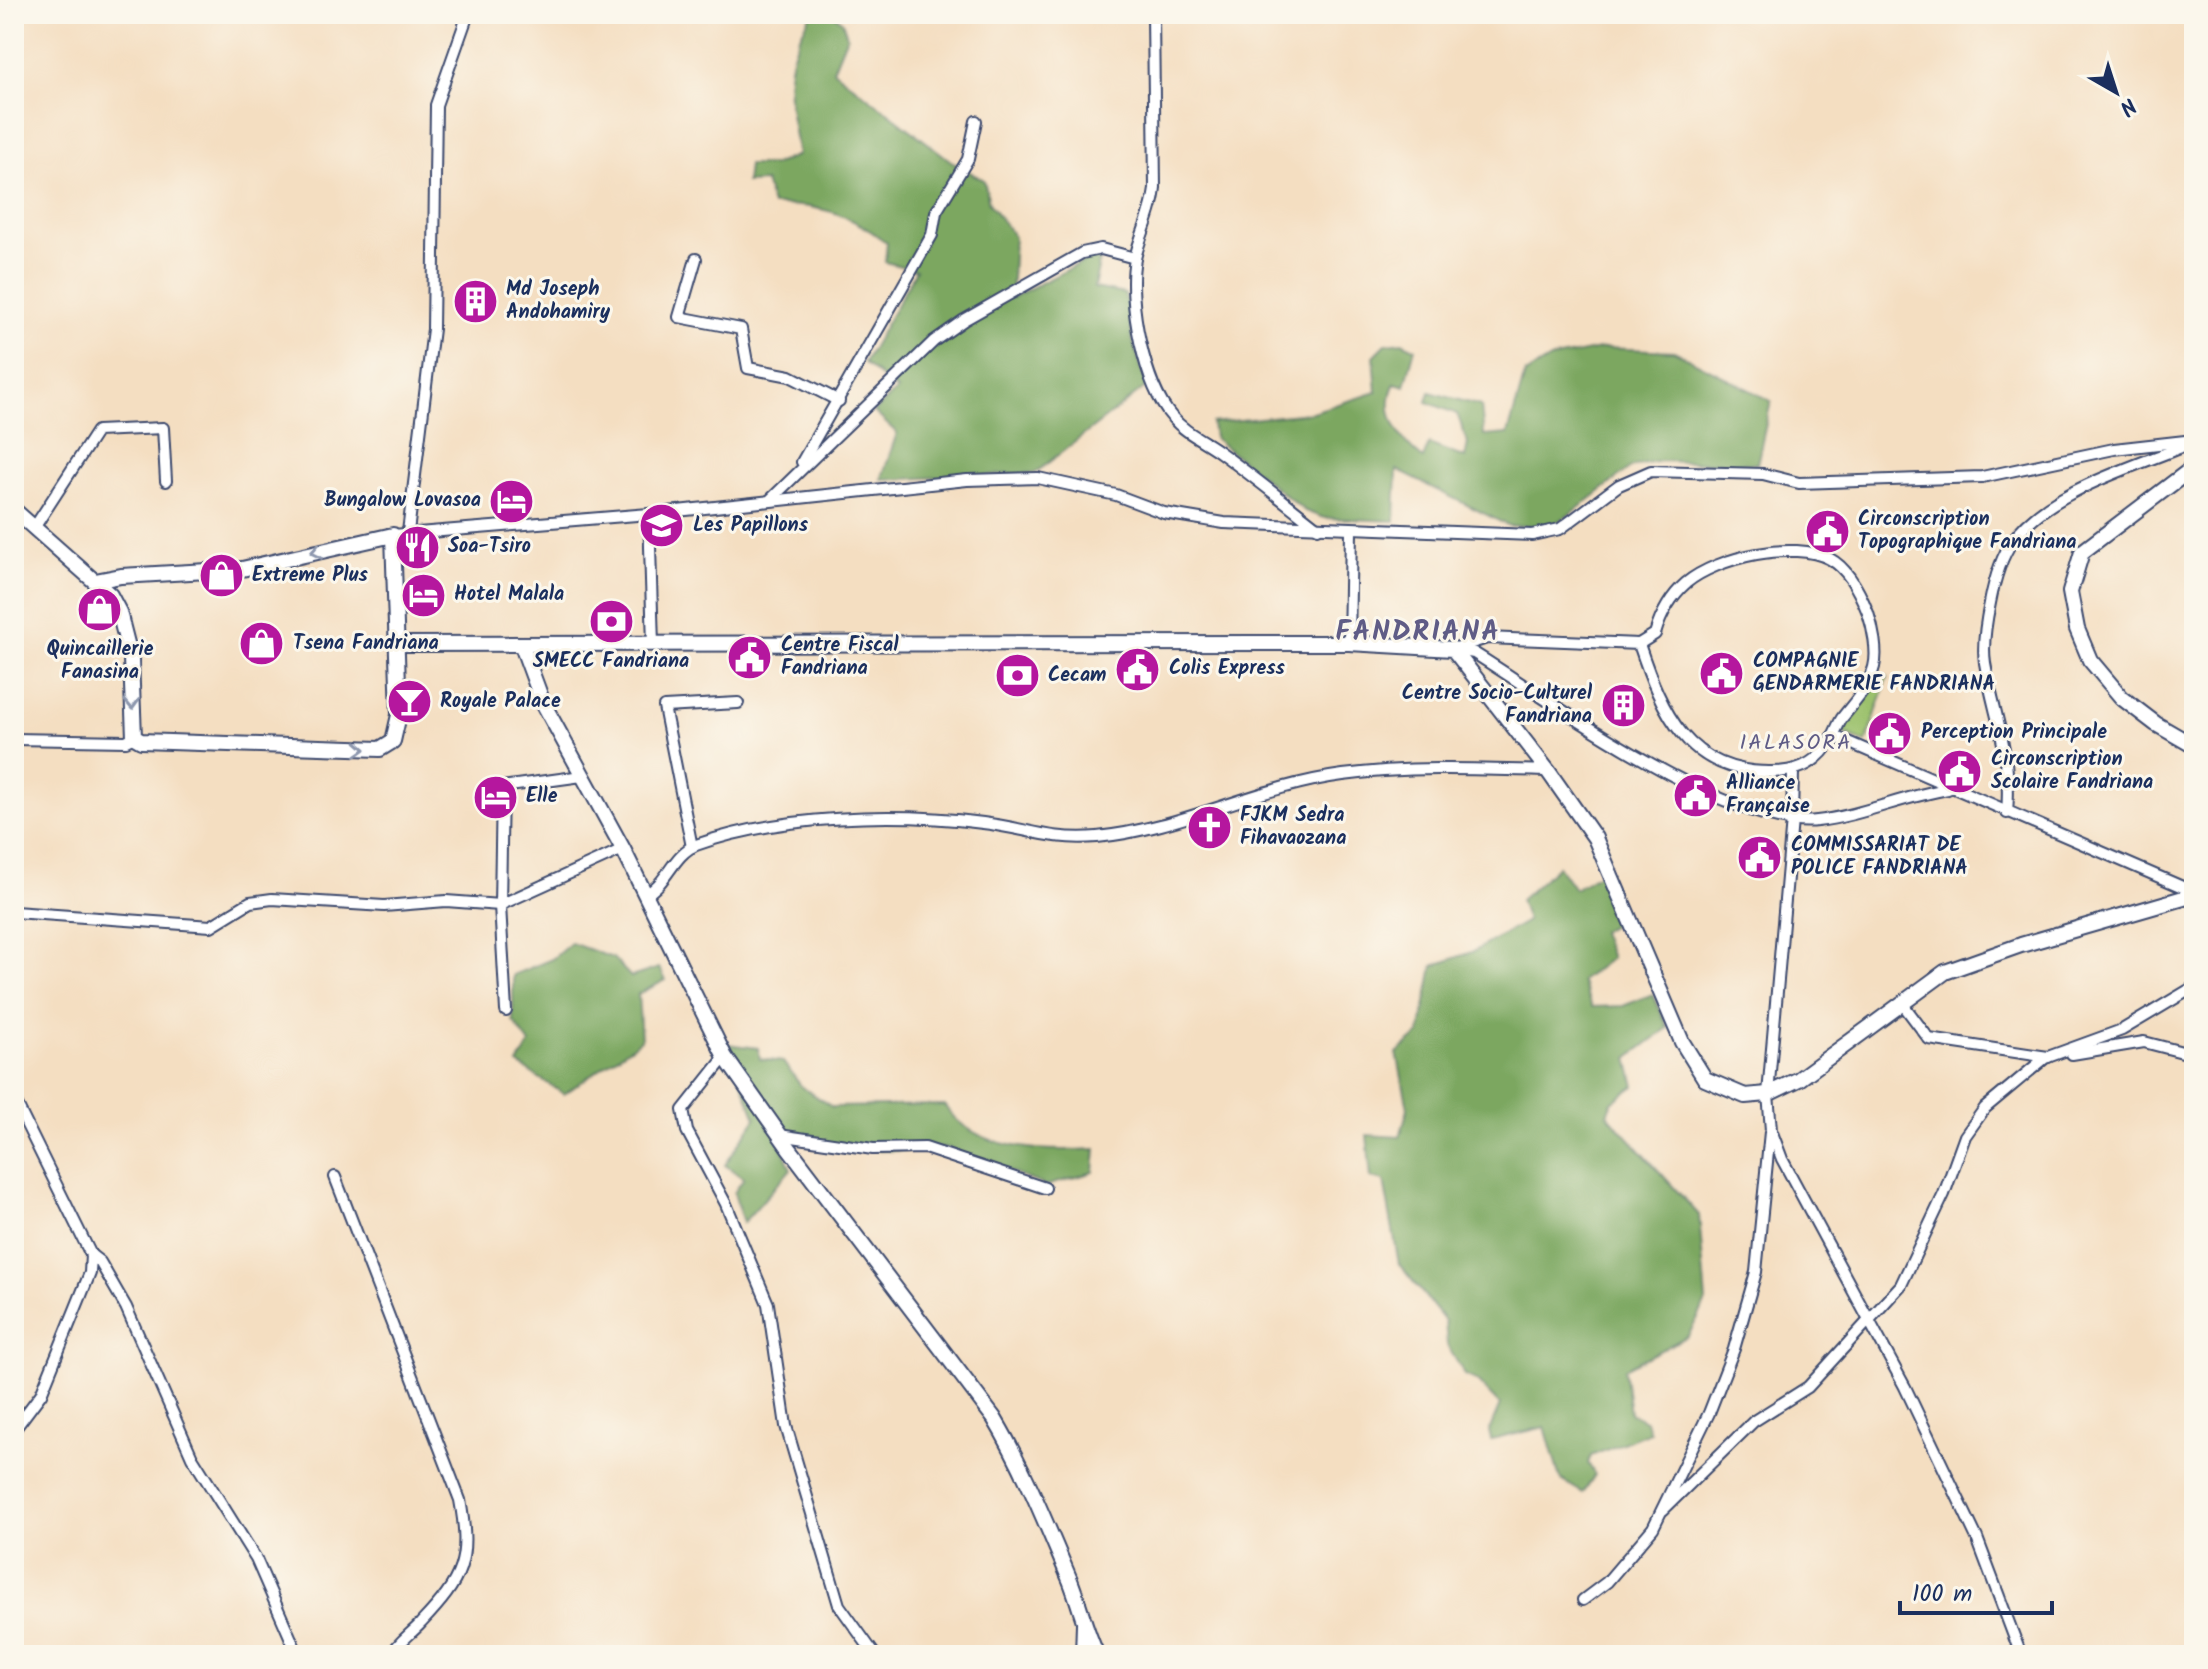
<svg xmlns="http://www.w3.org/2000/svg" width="2208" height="1669" font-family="Kalam,sans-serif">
	<rect width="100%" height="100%" fill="#fbf7ec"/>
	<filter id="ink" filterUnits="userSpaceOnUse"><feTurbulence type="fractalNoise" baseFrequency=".0125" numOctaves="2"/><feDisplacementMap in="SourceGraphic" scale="16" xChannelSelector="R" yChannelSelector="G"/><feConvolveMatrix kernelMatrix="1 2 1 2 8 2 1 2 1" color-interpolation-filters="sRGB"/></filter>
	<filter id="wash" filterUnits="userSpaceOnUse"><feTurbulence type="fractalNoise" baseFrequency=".006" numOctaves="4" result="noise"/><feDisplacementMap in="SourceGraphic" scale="32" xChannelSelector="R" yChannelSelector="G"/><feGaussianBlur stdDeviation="1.8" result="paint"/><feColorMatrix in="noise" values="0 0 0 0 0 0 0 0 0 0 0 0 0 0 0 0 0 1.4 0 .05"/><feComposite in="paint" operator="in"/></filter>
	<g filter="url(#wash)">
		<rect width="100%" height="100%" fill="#f4dec1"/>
		<polygon fill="#9bc16c" stroke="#5b7865" stroke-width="2" points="1876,675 1888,677 1866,743 1841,732 1873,686"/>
		<g fill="#7ca760" stroke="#4c6b5f" stroke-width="2">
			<path d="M812,14H833L842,21L847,36L833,70L955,164L984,180L989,203L1014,237L1011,298L1101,253L1094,288L1125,294L1133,341L1147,386L1035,473L881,480L897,433L874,412L897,390L864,363L916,270L885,262L887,243C849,213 820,204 772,205L765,182L746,183L748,165H773L798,155C788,94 778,70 812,14Z"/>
			<path d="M1402,342L1415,348L1405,386L1395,383C1380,412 1400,441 1423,459L1429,444L1465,458L1468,443L1457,414L1427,402L1430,392L1481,406L1484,436L1508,434L1525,374L1550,359L1604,348L1674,351L1771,401L1757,464L1660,461L1632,467L1568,516L1551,525L1509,526L1397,470L1395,521L1324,518L1305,511L1214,438L1212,423L1309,413L1377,392L1374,356L1386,344Z"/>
			<polygon points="1558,866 1574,889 1603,871 1621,919 1601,932 1611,958 1581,981 1592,1007 1623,1006 1653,994 1668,1028 1628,1058 1635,1086 1612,1102 1607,1114 1699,1215 1706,1302 1688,1336 1624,1369 1630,1413 1646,1422 1650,1432 1591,1456 1588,1463 1595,1475 1583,1493 1560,1479 1545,1427 1491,1440 1489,1431 1500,1405 1476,1380 1465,1375 1447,1345 1445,1321 1399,1264 1384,1181 1371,1178 1367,1135 1400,1137 1408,1108 1397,1053 1420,1034 1433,966 1474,951 1527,921 1520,900"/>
			<polygon points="571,943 613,958 631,977 659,968 666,980 638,994 641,1040 564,1094 518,1064 530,1044 513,1021 513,975 552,959"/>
			<path d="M727,1044L758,1048L760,1059L783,1062L802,1087L832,1107L944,1105C975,1152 1046,1152 1096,1149L1094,1172L1046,1186L948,1148L889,1151L778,1137L791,1169L743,1223L734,1193L744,1178L725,1165L756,1118Z"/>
		</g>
	</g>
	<g filter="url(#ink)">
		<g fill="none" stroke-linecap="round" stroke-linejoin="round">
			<defs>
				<g id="street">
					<path d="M1153,14L1155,188C1153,213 1140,234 1135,259C1127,300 1144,385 1172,417C1185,433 1205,441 1221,453C1254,477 1286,503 1318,528"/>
					<polyline points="696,259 679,317 741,329 748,368 790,376 839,401"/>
					<polyline points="802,462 932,235 936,212 968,159 976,121"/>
					<polyline points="771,499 934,341 964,320 1082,253 1101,249 1135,258"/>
					<polyline points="649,514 653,645"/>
					<polyline points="34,528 97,431 163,428 166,481"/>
					<polyline points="408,532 433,329 436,105 468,14"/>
					<polyline points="393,535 649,514 967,480 1038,478 1116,495 1164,513 1224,523 1532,535 1560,529 1619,485 1651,471 1763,474 1799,483 1982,477 2114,449 2194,440"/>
					<polyline points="1349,643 1351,531"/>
					<path d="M1453,649L1487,638L1639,644L1655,634C1661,614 1670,597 1686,583C1717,557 1794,540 1830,559C1849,569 1861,595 1868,613C1873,628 1878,652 1874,667C1868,689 1855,701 1842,718C1837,726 1834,736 1828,745C1813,766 1795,772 1771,772C1688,773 1662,713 1639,644"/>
					<path d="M1454,649L1474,653C1549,700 1731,831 1817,821C1861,816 1904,796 1948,789"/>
					<polyline points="1834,736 2194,892"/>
					<polyline points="14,739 126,741 134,737"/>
					<polyline points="1793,772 1792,820 1768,1094 1771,1130 1782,1159 1905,1387 1977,1538 2021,1655"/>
					<path d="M2007,813C2012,752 1995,721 1985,663C1982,644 1986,622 1990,603C1994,582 2001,557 2013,540C2047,491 2135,467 2189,444"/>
					<polyline points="692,847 664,707 738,703"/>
					<path d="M645,895C667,884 673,854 696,845C780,815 895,812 983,823C1026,828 1050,841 1097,837C1181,829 1258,786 1343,775C1410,766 1480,769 1548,771"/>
					<polyline points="14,912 211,926 250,902 272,899 384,906 446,901 500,905 623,849"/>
					<polyline points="1902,1003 1929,1039 2048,1057"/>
					<polyline points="506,1011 500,905 502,787 582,776"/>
					<polyline points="2072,1054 2144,1042 2194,1055"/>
					<polyline points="725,1057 683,1110 687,1131 726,1204 768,1304 786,1426 839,1605 875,1655"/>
					<polyline points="14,1099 91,1255 100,1262 126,1307 192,1457 256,1559 298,1655"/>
					<polyline points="779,1135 873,1149 925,1148 1045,1188"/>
					<path d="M335,1177L460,1500C471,1560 463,1579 421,1623C411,1634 398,1642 391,1655"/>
					<polyline points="14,1430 41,1394 90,1273 91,1255"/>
					<polyline points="1663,1510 1754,1421 1808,1387 1901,1285 1944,1194 1965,1136 1985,1108 2045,1058 2122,1030 2194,987"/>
					<polyline points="1583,1600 1607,1582 1653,1528 1709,1413 1734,1349 1756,1272 1770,1132"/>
					<polyline points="1081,1655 1082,1624"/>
				</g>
				<g id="secondary">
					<polyline points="2194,467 2082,552 2070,592 2077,629 2090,660 2122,698 2156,724 2194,746"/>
					<polyline points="14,510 110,595 119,612 131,659 134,737 141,741 380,749 393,741 399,715 393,535 242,569 121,576 95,581"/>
					<polyline points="398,644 1349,643 1453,649 1548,771 1595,838 1682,1042 1705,1079 1745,1096 1768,1094 1799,1079 1945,972 2021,945 2194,895"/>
					<path d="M522,646L543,703L623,849L725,1057L789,1148L994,1418C1024,1468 1047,1526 1070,1580C1080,1605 1085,1630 1097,1655"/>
				</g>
			</defs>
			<use href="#street" stroke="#3c496d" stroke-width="14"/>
			<use href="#secondary" stroke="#3c496d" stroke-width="18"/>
			<use href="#street" stroke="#fff" stroke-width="10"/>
			<use href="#secondary" stroke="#fff" stroke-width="14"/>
		</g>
		<defs><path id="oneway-chevron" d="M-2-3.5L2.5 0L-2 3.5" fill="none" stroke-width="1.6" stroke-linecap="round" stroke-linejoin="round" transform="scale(2)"/></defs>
		<g stroke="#8d97ae">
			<use href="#oneway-chevron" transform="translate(316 552) rotate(168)"/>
			<use href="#oneway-chevron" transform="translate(132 704) rotate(88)"/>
			<use href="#oneway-chevron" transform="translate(360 749) rotate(2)"/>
		</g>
	</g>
	<defs>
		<symbol id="building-disc" viewBox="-11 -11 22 22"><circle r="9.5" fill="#b5179e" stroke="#fbf7ec"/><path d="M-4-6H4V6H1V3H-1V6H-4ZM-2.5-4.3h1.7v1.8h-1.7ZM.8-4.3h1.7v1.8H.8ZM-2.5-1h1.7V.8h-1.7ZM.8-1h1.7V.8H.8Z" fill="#fff"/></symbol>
		<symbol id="hotel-disc" viewBox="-11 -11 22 22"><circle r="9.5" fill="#b5179e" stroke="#fbf7ec"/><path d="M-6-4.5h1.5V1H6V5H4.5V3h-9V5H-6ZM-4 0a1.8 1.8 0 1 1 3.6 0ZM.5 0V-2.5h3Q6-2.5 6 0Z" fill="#fff"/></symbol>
		<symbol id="school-disc" viewBox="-11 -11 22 22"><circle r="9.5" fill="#b5179e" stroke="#fbf7ec"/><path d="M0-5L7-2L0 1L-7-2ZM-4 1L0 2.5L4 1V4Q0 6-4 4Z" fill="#fff"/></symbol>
		<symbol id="civic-disc" viewBox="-11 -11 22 22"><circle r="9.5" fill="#b5179e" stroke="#fbf7ec"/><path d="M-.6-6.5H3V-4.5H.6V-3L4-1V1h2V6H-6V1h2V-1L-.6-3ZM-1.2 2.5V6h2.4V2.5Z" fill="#fff"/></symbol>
		<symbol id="restaurant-disc" viewBox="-11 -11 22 22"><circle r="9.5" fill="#b5179e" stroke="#fbf7ec"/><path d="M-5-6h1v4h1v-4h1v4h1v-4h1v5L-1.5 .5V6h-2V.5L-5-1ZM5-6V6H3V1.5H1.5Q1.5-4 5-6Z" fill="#fff"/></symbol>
		<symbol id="shop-disc" viewBox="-11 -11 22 22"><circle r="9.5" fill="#b5179e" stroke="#fbf7ec"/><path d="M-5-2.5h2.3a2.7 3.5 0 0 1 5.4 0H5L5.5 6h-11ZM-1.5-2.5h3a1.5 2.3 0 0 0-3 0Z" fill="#fff"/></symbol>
		<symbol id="bank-disc" viewBox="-11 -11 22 22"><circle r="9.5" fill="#b5179e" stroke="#fbf7ec"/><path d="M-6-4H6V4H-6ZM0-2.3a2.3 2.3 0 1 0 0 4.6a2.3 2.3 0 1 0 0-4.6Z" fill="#fff"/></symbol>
		<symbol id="bar-disc" viewBox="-11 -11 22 22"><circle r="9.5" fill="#b5179e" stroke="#fbf7ec"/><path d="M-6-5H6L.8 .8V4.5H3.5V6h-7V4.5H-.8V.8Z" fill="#fff"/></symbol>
		<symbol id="church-disc" viewBox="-11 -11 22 22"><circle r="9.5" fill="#b5179e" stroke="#fbf7ec"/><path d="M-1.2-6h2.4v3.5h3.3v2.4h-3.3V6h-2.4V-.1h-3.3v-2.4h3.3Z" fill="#fff"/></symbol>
	</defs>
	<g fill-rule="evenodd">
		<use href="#building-disc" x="450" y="276" width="51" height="51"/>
		<use href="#hotel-disc" x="486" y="476" width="51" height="51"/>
		<use href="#school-disc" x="636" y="500" width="51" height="51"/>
		<use href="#civic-disc" x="1802" y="506" width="51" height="51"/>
		<use href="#restaurant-disc" x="392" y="522" width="51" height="51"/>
		<use href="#shop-disc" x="196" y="550" width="51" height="51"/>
		<use href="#hotel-disc" x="398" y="570" width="51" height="51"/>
		<use href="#shop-disc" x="74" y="584" width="51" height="51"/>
		<use href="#bank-disc" x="586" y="596" width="51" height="51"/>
		<use href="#shop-disc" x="236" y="618" width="51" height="51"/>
		<use href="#civic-disc" x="724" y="632" width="51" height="51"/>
		<use href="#civic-disc" x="1112" y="644" width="51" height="51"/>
		<use href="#civic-disc" x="1696" y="648" width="51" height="51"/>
		<use href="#bank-disc" x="992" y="650" width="51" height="51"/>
		<use href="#bar-disc" x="384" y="676" width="51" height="51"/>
		<use href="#building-disc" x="1598" y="680" width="51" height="51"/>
		<use href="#civic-disc" x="1864" y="708" width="51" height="51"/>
		<use href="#civic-disc" x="1934" y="746" width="51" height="51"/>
		<use href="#civic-disc" x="1670" y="770" width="51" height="51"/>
		<use href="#hotel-disc" x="470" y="772" width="51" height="51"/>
		<use href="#church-disc" x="1184" y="802" width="51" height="51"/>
		<use href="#civic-disc" x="1734" y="832" width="51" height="51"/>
	</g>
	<g text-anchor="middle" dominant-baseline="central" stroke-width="6" stroke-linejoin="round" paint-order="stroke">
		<g font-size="20" font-weight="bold" fill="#1b2f5e" stroke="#fbf7ec" text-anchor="start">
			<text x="506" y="290">Md Joseph<tspan x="506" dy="23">Andohamiry</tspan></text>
			<text x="481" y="501" text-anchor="end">Bungalow Lovasoa</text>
			<text x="1858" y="520">Circonscription<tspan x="1858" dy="23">Topographique Fandriana</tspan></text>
			<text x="693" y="526">Les Papillons</text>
			<text x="448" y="547">Soa-Tsiro</text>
			<text x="252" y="576">Extreme Plus</text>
			<text x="454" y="595">Hotel Malala</text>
			<text x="293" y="644">Tsena Fandriana</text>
			<text x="781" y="646">Centre Fiscal<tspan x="781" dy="23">Fandriana</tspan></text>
			<text x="100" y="650" text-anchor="middle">Quincaillerie<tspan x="100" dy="23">Fanasina</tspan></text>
			<text x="611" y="662" text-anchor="middle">SMECC Fandriana</text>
			<text x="1753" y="662">COMPAGNIE<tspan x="1753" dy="23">GENDARMERIE FANDRIANA</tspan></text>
			<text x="1169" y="669">Colis Express</text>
			<text x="1048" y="676">Cecam</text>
			<text x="1592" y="694" text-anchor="end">Centre Socio-Culturel<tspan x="1592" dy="23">Fandriana</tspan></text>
			<text x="440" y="702">Royale Palace</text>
			<text x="1921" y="733">Perception Principale</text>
			<text x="1991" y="760">Circonscription<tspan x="1991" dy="23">Scolaire Fandriana</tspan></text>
			<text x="1726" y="784">Alliance<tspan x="1726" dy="23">Française</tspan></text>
			<text x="526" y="797">Elle</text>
			<text x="1240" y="816">FJKM Sedra<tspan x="1240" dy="23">Fihavaozana</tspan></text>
			<text x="1791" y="846">COMMISSARIAT DE<tspan x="1791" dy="23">POLICE FANDRIANA</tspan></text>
		</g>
		<g font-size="22" letter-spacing="2" fill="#5f5c86" stroke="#fbf7ec">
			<text x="1796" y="743">IALASORA</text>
		</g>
		<g font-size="28" font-weight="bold" letter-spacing="2" fill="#5f5c86" stroke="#fbf7ec">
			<text x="1418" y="632">FANDRIANA</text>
		</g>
	</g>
	<rect width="2208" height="1669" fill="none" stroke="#fbf7ec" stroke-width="48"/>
	<g transform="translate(2116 92) rotate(141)" stroke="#fbf7ec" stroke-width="6" paint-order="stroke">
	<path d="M0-6L14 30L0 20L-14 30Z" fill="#1b2f5e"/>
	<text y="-12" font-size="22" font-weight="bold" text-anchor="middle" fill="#1b2f5e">N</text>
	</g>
	<path d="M1900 1601v12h152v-12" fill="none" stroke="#1b2f5e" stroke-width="4"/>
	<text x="1912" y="1601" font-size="24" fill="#1b2f5e" stroke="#fbf7ec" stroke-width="6" paint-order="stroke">100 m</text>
</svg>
